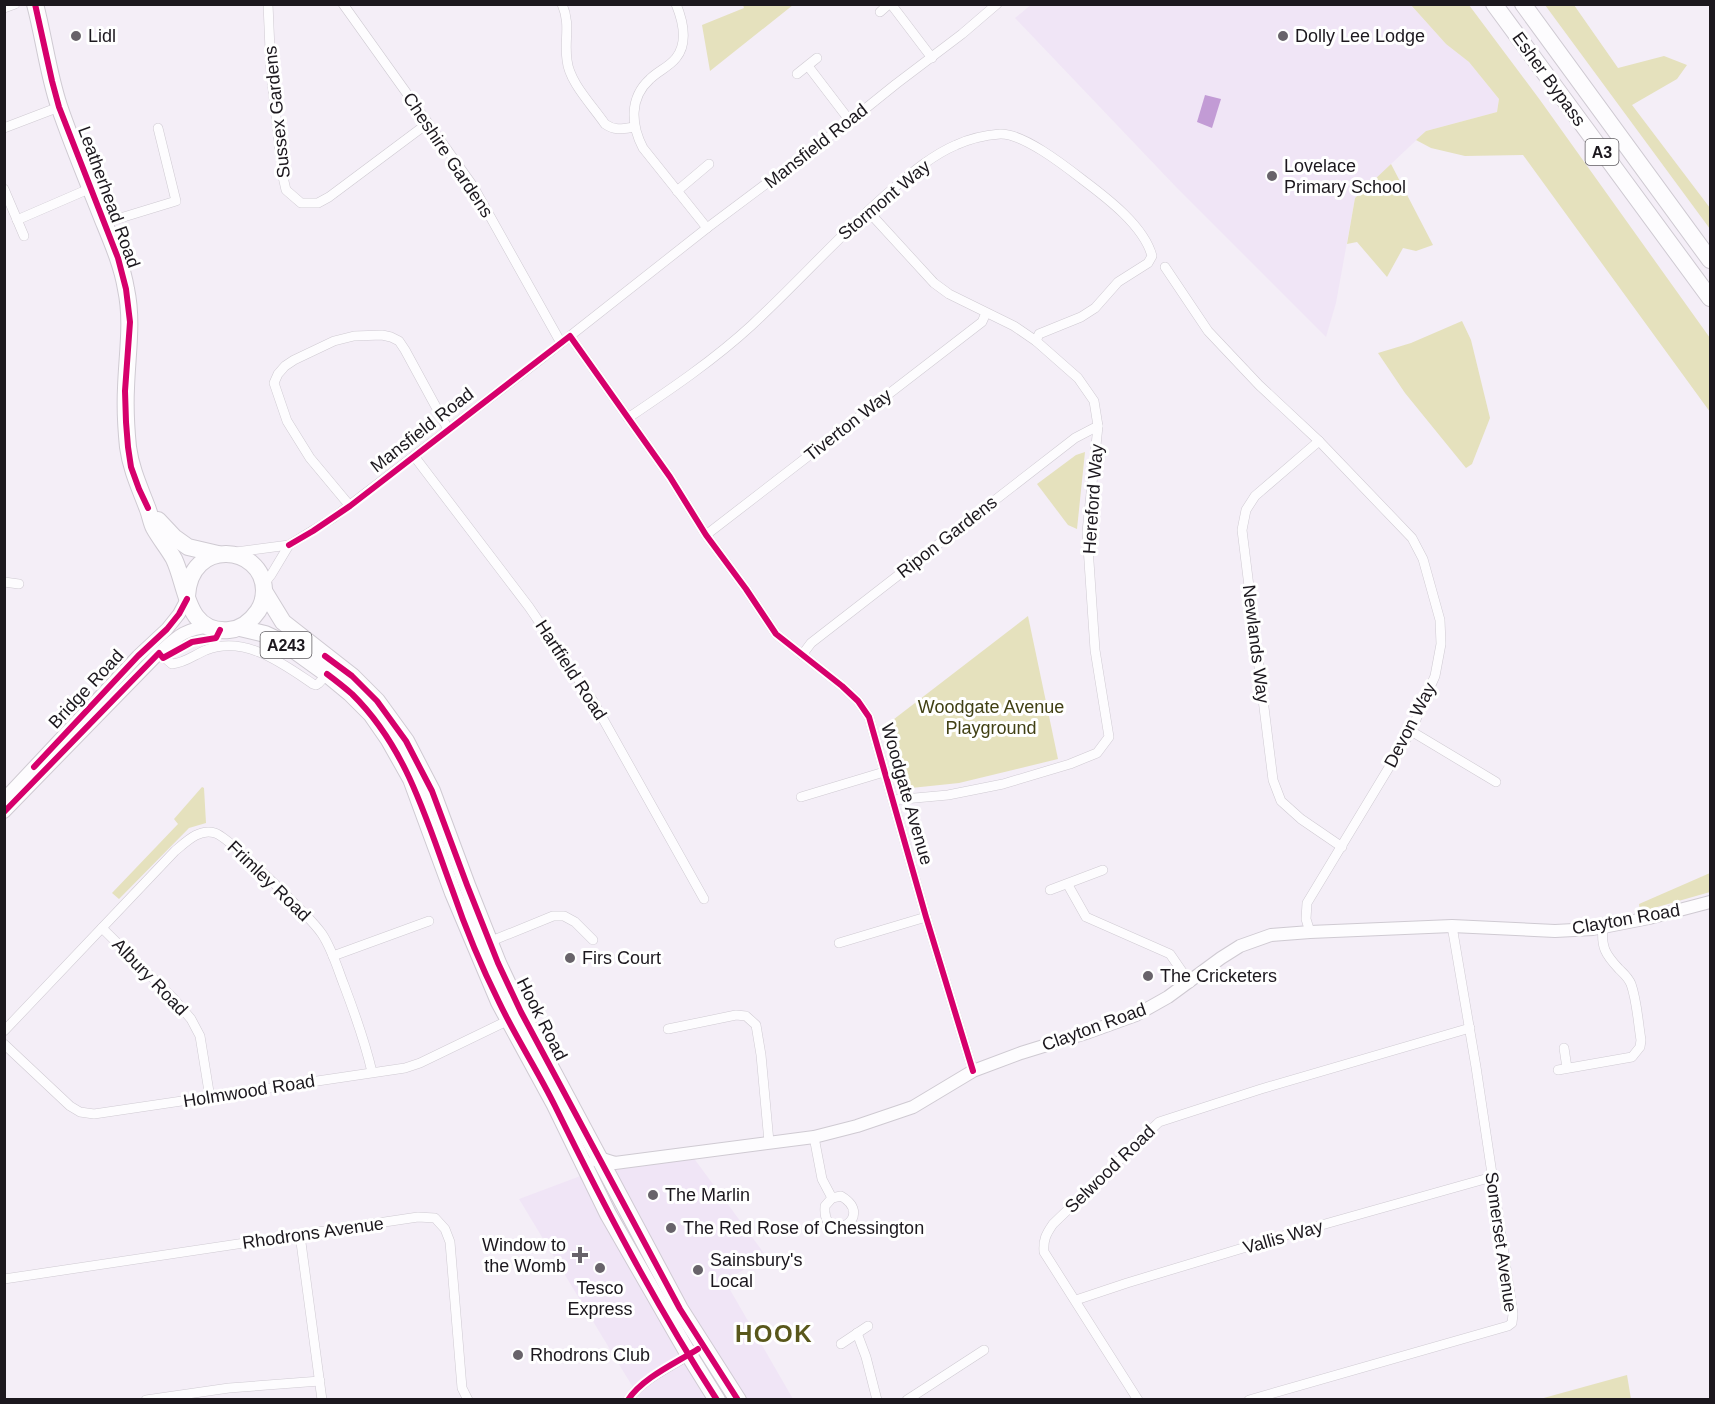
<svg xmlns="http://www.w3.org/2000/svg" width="1715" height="1404" font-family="Arial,sans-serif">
	<rect width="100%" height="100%" fill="#f4eef7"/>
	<g fill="#f0e5f6">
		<polygon points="1032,4 1411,5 1446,44 1469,62 1499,99 1497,112 1426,131 1355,198 1336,303 1326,337 1177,188 1015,18"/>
		<polygon points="690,1153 766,1256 725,1281 793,1399 640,1399 519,1199 615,1163"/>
	</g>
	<g fill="#e5e1bd">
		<polygon points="743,5 793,5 710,71 702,25 744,8"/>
		<polygon points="1411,5 1469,5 1540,100 1710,338 1710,412 1523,155 1465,156 1431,148 1416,140 1426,131 1497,112 1499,99 1469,62 1446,44"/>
		<polygon points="1545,5 1574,5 1618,68 1664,56 1687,65 1677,79 1632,105 1710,208 1710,229"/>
		<polygon points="1391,164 1433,245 1416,251 1403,248 1387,277 1357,242 1347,244 1355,198"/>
		<polygon points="1462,321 1471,340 1490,418 1472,464 1466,468 1405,393 1378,353 1411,343"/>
		<polygon points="1085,452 1077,529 1068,525 1037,484 1076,455"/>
		<polygon points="1028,616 1058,759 959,783 911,788 902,779 885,726"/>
		<polygon points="202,787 204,788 206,823 189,828 119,899 112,893 178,824 174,819"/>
		<polygon points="1710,873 1710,892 1640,912 1639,904"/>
		<polygon points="1627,1375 1631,1399 1540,1399"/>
	</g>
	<polygon fill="#c29bd5" points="1205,95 1221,99 1212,128 1197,122"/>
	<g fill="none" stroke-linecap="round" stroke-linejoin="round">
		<defs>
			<g id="street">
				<polyline points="268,4 271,73 283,177 286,190 301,203 318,203 329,197 428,123"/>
				<polyline points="343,4 473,186 561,343"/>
				<path d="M562,4C571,25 564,39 567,60C569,82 592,105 605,124C615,131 622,129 634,127"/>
				<path d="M676,4C683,21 688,43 676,58C669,67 658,71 650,79C629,98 631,125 643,148L707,228"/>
				<polyline points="891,4 932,58"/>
				<polyline points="4,8 15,4"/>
				<polyline points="880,12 889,4"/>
				<polyline points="808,66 850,121"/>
				<polyline points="797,74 817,58"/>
				<polyline points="4,128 59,107"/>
				<polyline points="4,189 24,236"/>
				<polyline points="677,191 709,164"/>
				<polyline points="868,211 934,283 949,294 1014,326 1036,341 1078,378 1094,401 1098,426 1087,532 1095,650 1109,737 1097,753 1070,764 1003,784 948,795 893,800"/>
				<polyline points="17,220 91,188"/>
				<polyline points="104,223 176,201 158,128"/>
				<polyline points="1165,267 1208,331 1259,385 1319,441 1412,538 1423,559 1440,620 1441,644 1435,676 1411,731 1307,903 1306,919 1310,932"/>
				<polyline points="570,336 670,477 706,535 746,589 776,634 842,686 858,701 869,717 926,917 973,1071"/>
				<path d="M628,418C671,389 714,360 752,325C799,281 841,234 889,192C909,175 932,155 956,145C969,139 987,135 1000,134C1023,133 1065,166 1083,180C1107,198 1144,226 1152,256L1148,263L1118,282L1095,308L1081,317L1039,334L1036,341"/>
				<polyline points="1319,441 1255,496 1246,510 1242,530 1273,780 1281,801 1301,819 1342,847"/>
				<polyline points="414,456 529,607 593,701 704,899"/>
				<polyline points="350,506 310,458 287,421 274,383 278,374 285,366 294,360 334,341 354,336 382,335 391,337 399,341 405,350 448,429"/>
				<polyline points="706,535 982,322 986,313"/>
				<polyline points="236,552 289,545 333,518 537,362 707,228 850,121 896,84 962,34 997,4"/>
				<polyline points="4,582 19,584"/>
				<polyline points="263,585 271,575 289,545"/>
				<path d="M159,653L172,664C185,663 194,655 206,650C245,635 282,663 313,684L316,685L319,683L327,674"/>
				<polyline points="802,655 811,643 1075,438 1098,426"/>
				<polyline points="1411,731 1496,782"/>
				<polyline points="801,797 884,772"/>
				<polyline points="1068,885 1086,917 1170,954 1190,983"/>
				<polyline points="1050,890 1103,870"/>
				<polyline points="102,928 173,998 191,1019 200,1036 210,1098"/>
				<polyline points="489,942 553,916 564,916 575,922 593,940"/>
				<polyline points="839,943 926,917"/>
				<polyline points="333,956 429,921"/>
				<polyline points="668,1029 736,1015 746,1016 756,1025 761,1055 769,1142"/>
				<path d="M4,1031L175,851C186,842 199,828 215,833C229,837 312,919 322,934C332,949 337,967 344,985C355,1014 365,1042 372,1072"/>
				<polyline points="4,1044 70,1106 80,1112 94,1114 405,1068 420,1063 509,1020"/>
				<polyline points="1564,1048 1567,1068"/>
				<path d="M1558,1070L1632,1057L1640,1047L1641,1040C1638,1022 1637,1001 1631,984C1628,977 1624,974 1619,969C1605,954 1601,947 1603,927"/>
				<path d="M814,1137L822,1179L832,1198L841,1196C878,1218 822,1248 825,1206L832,1198"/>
				<polyline points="300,1235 322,1400"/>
				<polyline points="4,1279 418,1217 435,1218 445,1229 450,1242 462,1388 468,1400"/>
				<polyline points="1076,1300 1127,1283 1286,1235 1492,1177"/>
				<polyline points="857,1333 866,1357 877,1400"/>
				<polyline points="841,1344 868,1326"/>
				<polyline points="146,1400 229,1388 320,1381"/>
				<path d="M628,1400C642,1379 670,1367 691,1354"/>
				<polyline points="907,1400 984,1350"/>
				<path d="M1138,1400L1044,1252C1043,1240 1046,1234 1053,1224L1159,1122L1261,1089L1470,1028"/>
				<polyline points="1249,1400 1508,1326 1512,1323 1513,1314 1476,1067 1452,926"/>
			</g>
			<g id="secondary">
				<polyline points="4,799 138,656 167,629 179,614 187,599"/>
				<path d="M4,812L159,653C176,638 185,628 209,627"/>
				<polyline points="595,1160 599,1158 615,1163 814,1137 857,1126 913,1107 973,1071 1021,1053 1089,1032 1136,1015 1168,997 1221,958 1240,946 1271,935 1310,932 1452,926 1555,931 1593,929 1649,918 1710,902"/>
			</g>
			<g id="highway">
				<path d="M35,4C44,38 48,73 59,106C72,144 88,182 103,220C112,242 122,265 126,289C133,321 127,355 126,388C125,408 126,427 128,447C131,469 139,486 147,507C150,514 151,522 154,528C160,539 168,548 174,559C187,586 186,634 229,630C241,629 251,621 258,611C262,605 264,597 264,590C263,545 190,537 187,596"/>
				<polyline points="1494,4 1710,298"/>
				<polyline points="1523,4 1710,260"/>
				<polyline points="158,520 174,537 188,547 218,554"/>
				<polyline points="264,591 283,622 352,676 377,701 406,741 432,791 467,885 498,963 521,1012 680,1309 738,1400"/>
				<polyline points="240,628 265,634 284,643 327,674 350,693 371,714 389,740 411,779 453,893 499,1002 555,1105 608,1214 689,1355 717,1400"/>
			</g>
		</defs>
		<use href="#street" stroke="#cfcad2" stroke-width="10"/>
		<use href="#secondary" stroke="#cfcad2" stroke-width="14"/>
		<use href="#highway" stroke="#cfcad2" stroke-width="18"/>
		<use href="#street" stroke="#fdfcfe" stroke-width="9"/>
		<use href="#secondary" stroke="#fdfcfe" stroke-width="12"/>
		<use href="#highway" stroke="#fdfcfe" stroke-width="16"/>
		<defs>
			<g id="cycleway">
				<polyline points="35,4 52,81 59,107 118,258 126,289 130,322 125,391 126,422 128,447 131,467 139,489 148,508"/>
				<polyline points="289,545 313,531 350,506 570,336 670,477 706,535 746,589 776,634 842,686 858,701 869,717 926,917 973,1071"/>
				<polyline points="325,656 352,676 377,701 406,741 432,791 467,885 498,963 521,1012 680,1309 738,1400"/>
				<path d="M327,674C335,680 344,687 352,694C407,748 426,819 452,889C465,927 481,966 499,1002C516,1038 538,1071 555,1106C604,1206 656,1306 717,1400"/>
				<polyline points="34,767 138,656 167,629 179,614 187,599"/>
				<polyline points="4,812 159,653 163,658 192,642 216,638 220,630"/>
				<path d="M628,1400C642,1378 676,1363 698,1349"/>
			</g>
		</defs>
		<use href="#cycleway" stroke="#fff" stroke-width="10"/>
		<use href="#cycleway" stroke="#d6006c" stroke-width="6"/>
	</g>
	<g fill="#68636a" stroke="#fff" stroke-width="2">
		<circle cx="76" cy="36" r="6"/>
		<circle cx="1283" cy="36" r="6"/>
		<circle cx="1272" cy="176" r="6"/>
		<circle cx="570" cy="958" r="6"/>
		<circle cx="1148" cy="976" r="6"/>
		<circle cx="653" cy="1195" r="6"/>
		<circle cx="671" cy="1228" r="6"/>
		<path d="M577 1246h6v6h6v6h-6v6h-6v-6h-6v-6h6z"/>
		<circle cx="600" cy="1268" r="6"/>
		<circle cx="698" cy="1270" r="6"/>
		<circle cx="518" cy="1355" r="6"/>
	</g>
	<g text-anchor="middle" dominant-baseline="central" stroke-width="6" stroke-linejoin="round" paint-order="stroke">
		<g fill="#fff" stroke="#605d62" stroke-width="1.5">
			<rect x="1585.5" y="139" width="33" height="26" rx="4.5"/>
			<rect x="260.5" y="632" width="51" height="26" rx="4.5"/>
		</g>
		<g font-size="16" font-weight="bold" fill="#1c181e">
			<text x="1602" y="152">A3</text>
			<text x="286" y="645">A243</text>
		</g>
		<g font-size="18" fill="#1c181e" stroke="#fff" text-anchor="start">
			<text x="88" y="36">Lidl</text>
			<text x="1295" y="36">Dolly Lee Lodge</text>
			<text x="1284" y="166">Lovelace<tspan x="1284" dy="21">Primary School</tspan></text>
			<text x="582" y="958">Firs Court</text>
			<text x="1160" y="976">The Cricketers</text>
			<text x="665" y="1195">The Marlin</text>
			<text x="683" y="1228">The Red Rose of Chessington</text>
			<text x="566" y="1245" text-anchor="end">Window to<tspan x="566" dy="21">the Womb</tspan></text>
			<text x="710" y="1260">Sainsbury's<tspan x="710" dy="21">Local</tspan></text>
			<text x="600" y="1288" text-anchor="middle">Tesco<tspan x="600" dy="21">Express</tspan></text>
			<text x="530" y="1355">Rhodrons Club</text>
		</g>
		<g font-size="18" fill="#1c181e" stroke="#fff">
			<text transform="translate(1549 79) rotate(54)">Esher Bypass</text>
			<text transform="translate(277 112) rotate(-96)">Sussex Gardens</text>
			<text transform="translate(816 146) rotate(-38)">Mansfield Road</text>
			<text transform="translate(448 155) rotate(56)">Cheshire Gardens</text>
			<text transform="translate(109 197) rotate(70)">Leatherhead Road</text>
			<text transform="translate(884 200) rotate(-40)">Stormont Way</text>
			<text transform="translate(848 425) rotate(-38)">Tiverton Way</text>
			<text transform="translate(422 430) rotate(-38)">Mansfield Road</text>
			<text transform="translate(1093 499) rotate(-86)">Hereford Way</text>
			<text transform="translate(947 537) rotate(-38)">Ripon Gardens</text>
			<text transform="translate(1256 644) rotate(83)">Newlands Way</text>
			<text transform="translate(571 670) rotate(57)">Hartfield Road</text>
			<text transform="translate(86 689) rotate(-47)">Bridge Road</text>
			<text transform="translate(1410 725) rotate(-63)">Devon Way</text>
			<text transform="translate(907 794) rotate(74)">Woodgate Avenue</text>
			<text transform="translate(269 881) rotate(44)">Frimley Road</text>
			<text transform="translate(1626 919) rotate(-10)">Clayton Road</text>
			<text transform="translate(150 977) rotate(46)">Albury Road</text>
			<text transform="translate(542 1019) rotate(63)">Hook Road</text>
			<text transform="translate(1094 1027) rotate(-20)">Clayton Road</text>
			<text transform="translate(249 1091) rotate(-9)">Holmwood Road</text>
			<text transform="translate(1110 1169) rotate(-44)">Selwood Road</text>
			<text transform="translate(313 1233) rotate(-8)">Rhodrons Avenue</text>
			<text transform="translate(1283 1237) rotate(-16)">Vallis Way</text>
			<text transform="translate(1501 1242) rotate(82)">Somerset Avenue</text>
		</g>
		<g font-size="18" fill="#414014" stroke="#fff">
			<text x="991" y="707">Woodgate Avenue<tspan x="991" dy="21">Playground</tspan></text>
		</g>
		<g font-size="24" font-weight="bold" letter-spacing="1.5" fill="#59571b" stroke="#fff">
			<text x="774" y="1333">HOOK</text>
		</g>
	</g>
	<rect width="1715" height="1404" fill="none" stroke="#1c181e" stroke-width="12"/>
</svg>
